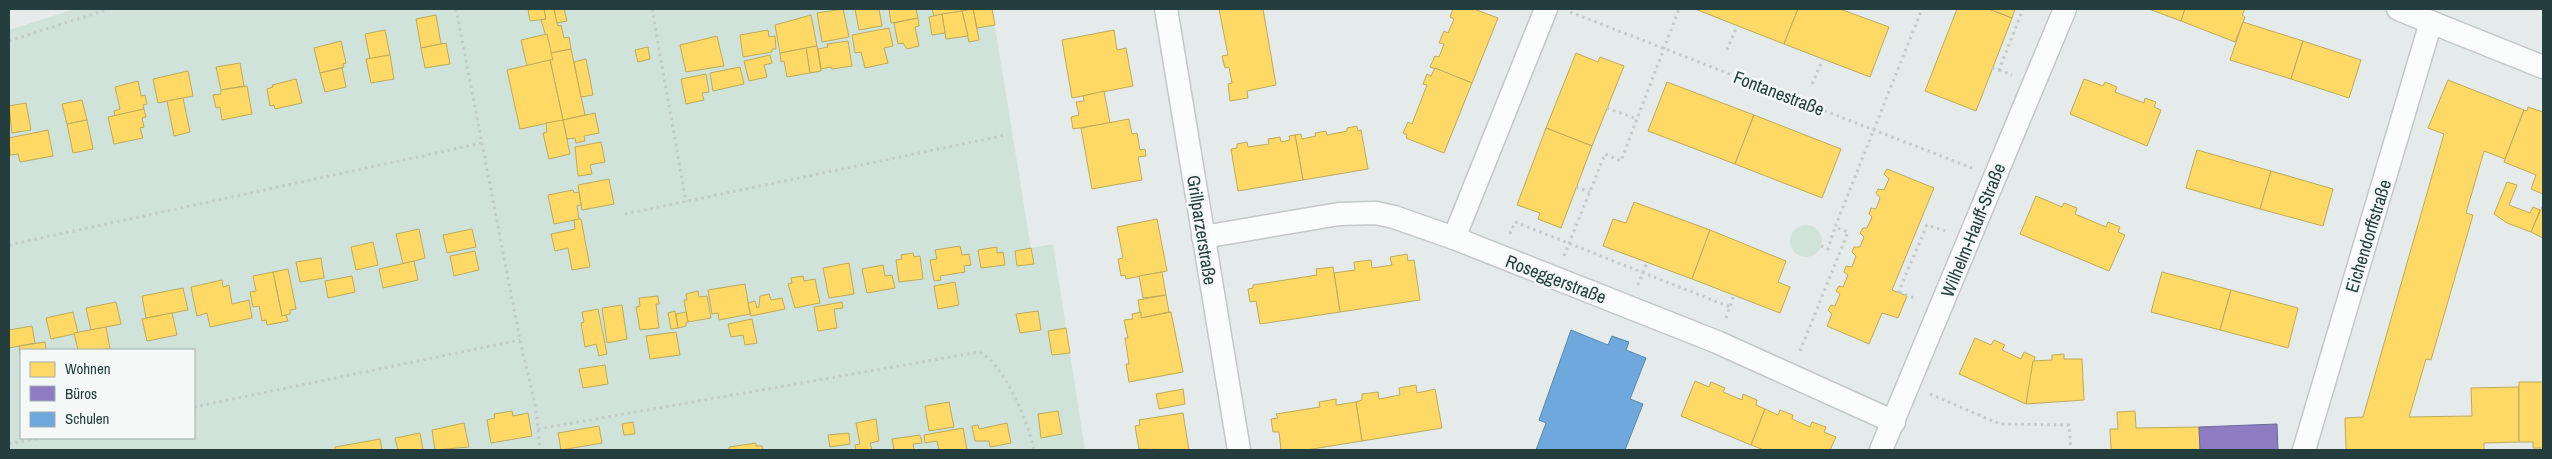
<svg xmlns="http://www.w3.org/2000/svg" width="2552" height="459" font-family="'Archivo Narrow',sans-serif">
	<rect width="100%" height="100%" fill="#e5ebea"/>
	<g fill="#cfe3da" fill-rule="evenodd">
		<path d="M75,9H992L1031,248L1053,244L1085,450H9V30ZM21,350H194V438H21Z"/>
		<circle cx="1806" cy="241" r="16"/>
	</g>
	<g fill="#ffd966" stroke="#bdaa59">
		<polygon points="528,9 544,9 546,19 530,21"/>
		<polygon points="544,9 554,9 558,26 561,25 564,38 569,37 571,49 551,53 541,20 546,19"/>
		<polygon points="554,9 564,9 567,21 557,23"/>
		<polygon points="843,9 849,37 822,42 817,13"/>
		<polygon points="855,9 879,9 882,26 859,30"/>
		<polygon points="889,9 916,9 918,18 891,23"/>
		<polygon points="932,9 962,9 962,11 934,16"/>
		<polygon points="973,9 992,9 995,25 977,28"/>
		<polygon points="973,9 979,40 969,42 962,11"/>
		<polygon points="1219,9 1263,9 1276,85 1247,91 1248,98 1230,101 1228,84 1232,83 1229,67 1225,68 1222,56 1228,55"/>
		<polygon points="1453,9 1474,9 1498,18 1472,83 1430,67 1435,56 1439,57 1444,44 1439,43 1444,31 1448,33 1454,19 1450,17"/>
		<polygon points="1695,9 1798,9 1784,44"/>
		<polygon points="1798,9 1840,9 1889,27 1870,77 1784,44"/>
		<polygon points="1957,9 1989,9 2012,18 1976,111 1925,91"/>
		<polygon points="1989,9 2015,9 2012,18"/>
		<polygon points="2149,9 2185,9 2181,21"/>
		<polygon points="2185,9 2245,9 2242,15 2245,17 2235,42 2181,21"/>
		<polygon points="962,11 968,36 946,39 942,14"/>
		<polygon points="942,14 945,33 932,35 929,17"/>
		<polygon points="436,15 441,44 421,48 416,19"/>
		<polygon points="811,15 817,46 780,53 775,25"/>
		<polygon points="918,18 919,26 915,27 919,46 907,49 903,43 898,44 894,23"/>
		<polygon points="2243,22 2303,41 2291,79 2230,60"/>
		<polygon points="889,28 893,46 884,48 888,63 865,68 861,52 855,53 852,35"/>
		<polygon points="385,30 390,55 370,59 365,34"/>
		<polygon points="768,30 769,37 775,36 776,49 772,49 772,52 743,57 740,35"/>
		<polygon points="1114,30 1117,50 1126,48 1133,86 1072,98 1062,40"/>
		<polygon points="547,34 553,60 527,66 521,40"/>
		<polygon points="717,36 724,66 686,72 680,45"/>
		<polygon points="341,41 346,63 343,64 344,67 320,73 314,48"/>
		<polygon points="848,41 852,66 832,69 831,67 821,69 818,49 828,47 827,44"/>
		<polygon points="2303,41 2361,60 2349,98 2291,79"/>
		<polygon points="446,43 450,64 425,68 421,48"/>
		<polygon points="817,46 821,71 810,73 806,48"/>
		<polygon points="648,47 650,59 638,62 635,50"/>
		<polygon points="806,48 810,73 787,77 784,61 781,62 780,53"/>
		<polygon points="571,49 585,115 563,120 550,60 553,60 551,53"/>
		<polygon points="1576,53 1598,62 1600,57 1624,66 1592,146 1546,128"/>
		<polygon points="390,55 394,79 371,83 366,59"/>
		<polygon points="770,55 772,63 764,65 767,77 749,81 744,61"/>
		<polygon points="586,59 593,95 581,97 574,62"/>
		<polygon points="550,60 563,120 520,129 507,70"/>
		<polygon points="240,63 244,86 221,90 216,67"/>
		<polygon points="740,67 744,84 713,91 710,73"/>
		<polygon points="342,68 346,87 325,92 320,73"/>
		<polygon points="1435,68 1472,83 1444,153 1406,138 1407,135 1403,133 1408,122 1412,124 1427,85 1423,84 1427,74 1431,76"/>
		<polygon points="188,71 193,96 158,103 153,79"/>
		<polygon points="706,74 709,92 702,93 704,100 686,104 681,79"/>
		<polygon points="296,79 302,103 275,109 274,105 270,106 267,89 273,87 272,85"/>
		<polygon points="2084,79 2103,86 2105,82 2117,87 2115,92 2144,103 2145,98 2156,102 2154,107 2161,110 2147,146 2070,114"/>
		<polygon points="2448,80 2524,110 2505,159 2484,151 2466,213 2473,215 2431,360 2426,359 2409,417 2472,416 2471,388 2519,387 2519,442 2484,443 2484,450 2346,450 2345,418 2363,417 2444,134 2428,128"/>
		<polygon points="138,81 141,96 145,95 147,104 143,105 144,109 115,116 114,111 120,109 115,87"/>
		<polygon points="1667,82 1754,115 1735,164 1648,131"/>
		<polygon points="247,86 252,114 222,120 220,107 216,108 213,95 221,94 221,90"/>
		<polygon points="1104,91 1110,123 1073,129 1071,117 1079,115 1076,102 1084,101 1083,96"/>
		<polygon points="183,98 190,132 174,136 167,101"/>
		<polygon points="82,100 87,120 67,124 62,104"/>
		<polygon points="26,103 31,130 12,133 9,106"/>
		<polygon points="2528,107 2543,112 2543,194 2531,189 2536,175 2504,162 2524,110 2527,111"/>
		<polygon points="144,109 146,117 142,118 144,127 140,128 143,138 114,144 108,117"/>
		<polygon points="595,113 599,133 584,136 585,141 576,143 575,138 567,139 563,120"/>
		<polygon points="1754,115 1841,149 1822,198 1735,164"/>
		<polygon points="1129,119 1132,134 1137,133 1140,150 1145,149 1146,156 1138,157 1142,180 1092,189 1081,128"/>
		<polygon points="87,120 93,149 73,153 67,124"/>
		<polygon points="563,120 570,154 549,159 543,133 547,132 546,123"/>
		<polygon points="1357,126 1358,131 1361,130 1368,169 1303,180 1295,135 1301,134 1302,139 1316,136 1315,133 1326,131 1327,135 1347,131 1347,128"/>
		<polygon points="1546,128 1592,146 1561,228 1538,219 1540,213 1517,205"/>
		<polygon points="48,130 53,156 20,162 18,154 10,155 9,138"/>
		<polygon points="1295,135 1303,180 1238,191 1231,149 1237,148 1237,144 1247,142 1248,147 1269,144 1268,139 1280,137 1281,142 1290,140 1289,136"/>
		<polygon points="601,142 605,162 590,165 592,174 578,176 575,147"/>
		<polygon points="2197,150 2271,171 2260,209 2186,188"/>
		<polygon points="1887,169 1934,188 1892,290 1907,296 1898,318 1882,313 1869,344 1827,326 1832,314 1828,310 1831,305 1835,306 1840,294 1836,291 1839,286 1843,287 1848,275 1844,272 1846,266 1852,267 1856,256 1852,252 1854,247 1860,247 1864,237 1860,233 1863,228 1867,228 1872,217 1869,214 1871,208 1876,209 1880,198 1876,193 1878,189 1884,190 1889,179 1884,174"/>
		<polygon points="2271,171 2333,189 2323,226 2260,209"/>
		<polygon points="609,179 614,204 582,210 578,185"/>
		<polygon points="2507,182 2517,185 2509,205 2530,213 2533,207 2540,210 2531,232 2507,223 2494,214"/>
		<polygon points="573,190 574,193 579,192 581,205 577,206 579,219 554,224 548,195"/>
		<polygon points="2036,196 2062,207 2064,203 2077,208 2075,214 2106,227 2108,222 2120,227 2118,232 2125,235 2109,271 2020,234"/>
		<polygon points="1634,202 1710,230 1692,279 1603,246 1613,219 1626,223"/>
		<polygon points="2543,205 2543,238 2531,232"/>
		<polygon points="579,219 581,219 590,267 572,270 568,248 555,251 551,234 575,229 574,220"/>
		<polygon points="1157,219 1167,271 1126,279 1125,275 1121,276 1118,259 1123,258 1117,227"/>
		<polygon points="419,229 425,258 403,264 396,234"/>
		<polygon points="472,229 476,247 447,253 443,235"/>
		<polygon points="1710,230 1786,261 1778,282 1790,287 1780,313 1692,279"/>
		<polygon points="373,242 378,265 356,270 351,247"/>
		<polygon points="960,246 962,255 969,254 971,265 964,266 965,272 940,276 941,280 934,281 930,260 937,259 935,250"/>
		<polygon points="997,247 997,253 1003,252 1005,265 981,268 978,250"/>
		<polygon points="1031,248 1034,264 1017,266 1015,251"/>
		<polygon points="475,251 479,270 454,276 450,256"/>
		<polygon points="913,253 914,257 920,256 923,279 899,282 896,260 902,259 901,255"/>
		<polygon points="1407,254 1408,261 1414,260 1420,300 1340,312 1334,273 1355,270 1354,262 1371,260 1372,268 1392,265 1390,257"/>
		<polygon points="321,258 324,278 300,282 296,262"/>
		<polygon points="414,261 418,280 383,288 379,269"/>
		<polygon points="849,263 854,294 829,298 823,268"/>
		<polygon points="883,265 885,276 892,275 895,288 867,293 862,269"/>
		<polygon points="1333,267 1340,312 1260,324 1256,301 1250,302 1248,289 1253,288 1253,285 1317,275 1316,269"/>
		<polygon points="288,269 296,309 290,310 290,314 282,316 273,272"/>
		<polygon points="273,272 282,316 286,315 288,321 267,325 266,320 262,321 259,306 253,307 250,292 256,291 253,276"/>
		<polygon points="1162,272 1166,295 1143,298 1139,276"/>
		<polygon points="2162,272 2231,290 2220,330 2151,312"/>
		<polygon points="352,276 355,292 328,298 325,281"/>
		<polygon points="803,276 804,281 815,279 820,303 795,308 788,284 792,283 791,278"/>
		<polygon points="222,280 223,287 229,285 232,304 249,300 252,318 210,327 207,313 197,316 191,287"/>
		<polygon points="955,282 959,305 938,309 934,286"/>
		<polygon points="745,284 750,314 719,320 718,313 712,314 708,290"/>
		<polygon points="183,288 188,310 146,318 142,296"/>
		<polygon points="2231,290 2298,308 2288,348 2220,330"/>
		<polygon points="698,291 699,297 707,296 711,318 688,322 684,300 687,300 686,294"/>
		<polygon points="769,294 771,300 782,298 785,309 751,316 748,303 755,301 757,308 759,307 760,296"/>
		<polygon points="1166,295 1169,312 1141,318 1138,300"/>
		<polygon points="658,296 659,304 656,304 659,328 640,330 636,307 640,306 639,298"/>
		<polygon points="116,302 121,324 91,330 86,308"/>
		<polygon points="842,302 843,308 834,309 837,328 818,331 814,307"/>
		<polygon points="622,305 627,339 607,343 602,308"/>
		<polygon points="598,309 607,354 599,356 596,344 585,347 581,323 584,322 582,312"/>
		<polygon points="675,311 678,328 671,329 668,313"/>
		<polygon points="1038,311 1041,330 1020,333 1016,314"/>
		<polygon points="73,312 78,333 51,339 46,318"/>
		<polygon points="686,312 688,322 686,323 686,326 678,328 676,314"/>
		<polygon points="1141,312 1141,318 1171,312 1183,372 1129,382 1126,364 1129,364 1125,338 1128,338 1124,320 1133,319 1132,314"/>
		<polygon points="172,313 177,335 147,341 142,319"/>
		<polygon points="752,319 757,343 745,345 743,335 731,337 728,324"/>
		<polygon points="32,326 35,343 9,348 9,330"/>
		<polygon points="106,327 110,349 78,350 74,333"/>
		<polygon points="1066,328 1070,353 1052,355 1048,331"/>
		<polygon points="676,332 680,355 650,359 646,336"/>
		<polygon points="1975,338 1991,345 1994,340 2005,345 2002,350 2021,359 2024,352 2035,357 2026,404 1959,374"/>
		<polygon points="45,342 46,350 21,350 21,359 19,346"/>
		<polygon points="2064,354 2064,359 2082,359 2084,400 2026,404 2033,361 2052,360 2052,355"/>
		<polygon points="605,365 608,384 583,388 579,369"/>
		<polygon points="1695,381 1709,387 1711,382 1725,388 1723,392 1742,400 1743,394 1757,400 1756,405 1765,409 1751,445 1681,416"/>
		<polygon points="2519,382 2543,382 2543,448 2533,448 2533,442 2519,442"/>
		<polygon points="1416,385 1417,393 1435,389 1442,428 1362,441 1356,402 1362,400 1362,394 1378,392 1379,399 1400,395 1399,388"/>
		<polygon points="1183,389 1185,404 1159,409 1156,394"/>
		<polygon points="1336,399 1336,405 1356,402 1362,441 1306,450 1281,450 1279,432 1273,432 1271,419 1278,418 1276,414 1320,407 1319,402"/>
		<polygon points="949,402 954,427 929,431 925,406"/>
		<polygon points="1765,409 1778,415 1780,410 1793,415 1792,419 1810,427 1812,422 1826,427 1824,432 1836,437 1830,450 1764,450 1751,445"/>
		<polygon points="512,411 513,416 528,413 532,436 491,443 487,420 495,418 494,414"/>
		<polygon points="1058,411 1062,434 1041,438 1038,414"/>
		<polygon points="2135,411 2136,428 2199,427 2200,450 2111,450 2110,429 2118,429 2117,412"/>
		<polygon points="1183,413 1189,450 1139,449 1135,426 1140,425 1139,420"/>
		<polygon points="876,419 879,441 870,443 872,450 856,450 855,445 860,444 856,423"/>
		<polygon points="633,422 635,434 624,435 622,424"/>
		<polygon points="464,423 469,447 435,450 432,430"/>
		<polygon points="1007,423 1011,443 990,447 989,441 975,441 972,426 978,425 979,429"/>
		<polygon points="599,426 602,443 561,450 558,433"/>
		<polygon points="963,428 967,450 939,450 937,441 925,443 924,435"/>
		<polygon points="420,433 423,450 398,450 395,438"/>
		<polygon points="849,433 850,444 830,447 828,435"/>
		<polygon points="920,435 922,443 913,444 914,450 894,450 892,439"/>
		<polygon points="380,439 382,450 335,450 335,447"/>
		<polygon points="756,443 756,446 762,446 763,450 729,450 729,447"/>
	</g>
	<polygon fill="#8e7cc3" stroke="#6e699a" points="2277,424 2278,450 2200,450 2199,427"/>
	<polygon fill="#6fa8dc" stroke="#5888ac" points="1571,330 1608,345 1612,336 1629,342 1626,350 1646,358 1630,399 1643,404 1625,450 1536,450 1546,423 1539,420"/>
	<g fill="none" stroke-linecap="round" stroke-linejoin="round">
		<defs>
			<g id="minor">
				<polyline points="1166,9 1239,450"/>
				<polyline points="2398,9 2543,67"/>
				<polyline points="1203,237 1339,214 1376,213 1394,217 1454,238 1717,342 1894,422"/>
				<polyline points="1454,238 1546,9"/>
				<polyline points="1881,450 2065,9"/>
				<polyline points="2304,450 2431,22"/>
			</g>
		</defs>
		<use href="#minor" stroke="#c2c8c7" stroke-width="25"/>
		<g stroke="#c2caca" stroke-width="3" stroke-dasharray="2.5 4" stroke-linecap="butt">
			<polyline points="456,9 520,340 536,409 540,450"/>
			<polyline points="652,9 686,202"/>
			<polyline points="1570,12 1972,168"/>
			<polyline points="9,41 109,9"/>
			<polyline points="1727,50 1737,26"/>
			<polyline points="1992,68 1999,70 2023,9"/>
			<polyline points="1999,70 2012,75"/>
			<polyline points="1812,84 1823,59"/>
			<polyline points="1607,108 1637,119"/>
			<polyline points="1576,187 1590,192"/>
			<polyline points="625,214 1006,135"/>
			<polyline points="1510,234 1515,222 1730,307"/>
			<polyline points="9,245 482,143"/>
			<polyline points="1821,246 1828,249 1835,227"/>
			<polyline points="1564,256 1605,154 1621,161 1679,9"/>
			<polyline points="1638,285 1647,262"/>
			<polyline points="1899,292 1917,299"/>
			<polyline points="1898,293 1927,225 1945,231"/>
			<polyline points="1726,318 1734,295"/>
			<polyline points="1800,351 1848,232 1835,227 1922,9"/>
			<polyline points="1930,394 2000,424 2069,425 2071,450"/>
			<polyline points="194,407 520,340"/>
			<path d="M538,429L979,352C1004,363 1029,424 1034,450"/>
			<polyline points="9,444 41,438"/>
		</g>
		<use href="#minor" stroke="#fbfcfc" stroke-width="22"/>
	</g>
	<g text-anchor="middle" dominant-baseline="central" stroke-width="5" stroke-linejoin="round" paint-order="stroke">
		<g font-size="18" fill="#233e3c" stroke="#f4f9f8">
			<text transform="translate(1779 93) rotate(21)">Fontanestraße</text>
			<text transform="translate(1202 230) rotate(81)">Grillparzerstraße</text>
			<text transform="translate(1973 230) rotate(-68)">Wilhelm-Hauff-Straße</text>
			<text transform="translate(2368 236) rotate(-73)">Eichendorffstraße</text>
			<text transform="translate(1556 279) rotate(21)">Roseggerstraße</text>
		</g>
	</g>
	<rect width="2552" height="459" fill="none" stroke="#233e3c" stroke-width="20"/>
	<rect x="20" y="349" width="175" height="90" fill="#f4f9f8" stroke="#a0aead"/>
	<rect x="30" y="362" width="25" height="15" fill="#ffd966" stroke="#a0aead"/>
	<text x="65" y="374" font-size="15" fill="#233e3c">Wohnen</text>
	<rect x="30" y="386" width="25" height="15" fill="#8e7cc3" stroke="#a0aead"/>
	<text x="65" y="399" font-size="15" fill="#233e3c">Büros</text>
	<rect x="30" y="412" width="25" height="15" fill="#6fa8dc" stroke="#a0aead"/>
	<text x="65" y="424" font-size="15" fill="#233e3c">Schulen</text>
</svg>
